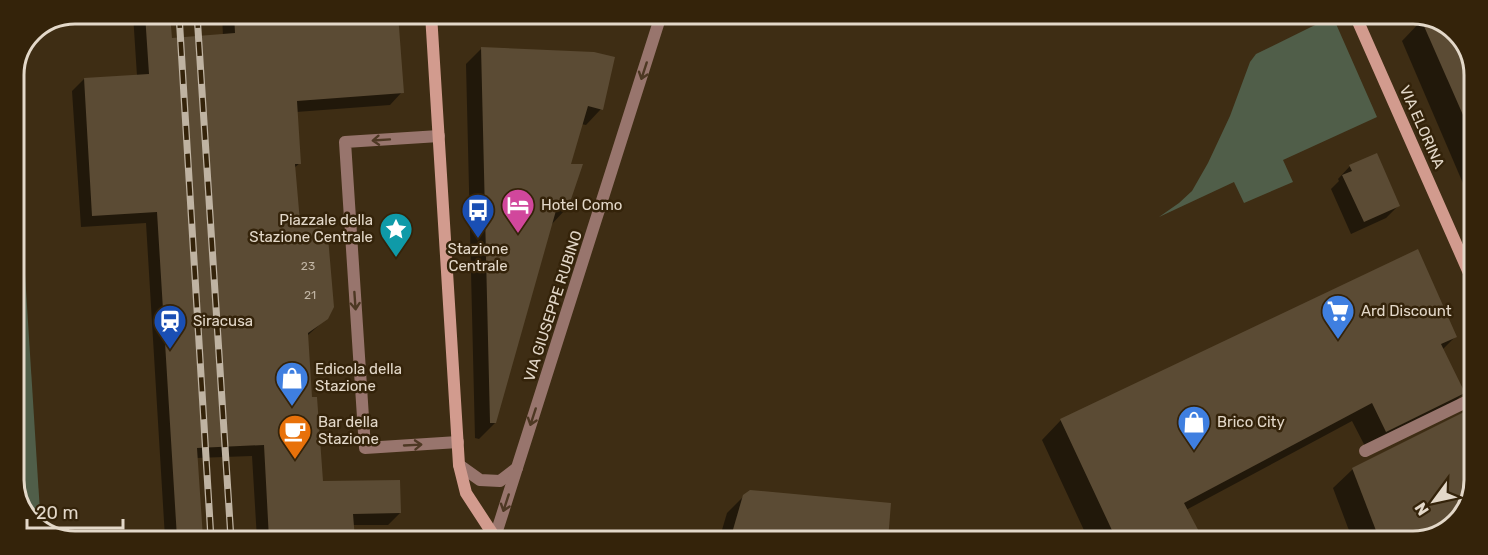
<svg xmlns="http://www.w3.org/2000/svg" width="1488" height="555" font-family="Rubik,sans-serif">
	<rect width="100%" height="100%" fill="#3e2d14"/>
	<g fill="#505e49">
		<polygon points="1333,17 1377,117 1283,160 1293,182 1244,203 1234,182 1159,217 1179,203 1192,191 1208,163 1230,116 1250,62 1256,54 1311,27"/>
		<polygon points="14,100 41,528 26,517 14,485"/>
	</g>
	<g fill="#0007">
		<polygon points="133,14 169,14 170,39 223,36 222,14 396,14 402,92 390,105 296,112 300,163 294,168 299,223 327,318 307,336 311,399 321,483 400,513 388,525 352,525 353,539 257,539 252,456 196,458 201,538 165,538 146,223 81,227 72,91 84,79 137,76"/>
		<polygon points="1370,17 1387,17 1373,23"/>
		<polygon points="1430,17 1433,17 1462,38 1474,70 1473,184 1465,188 1402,41 1422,20"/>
		<polygon points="482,48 601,109 586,125 581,124 569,166 565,210 551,225 495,423 479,439 475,438 466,64"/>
		<polygon points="1350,166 1398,206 1386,218 1351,234 1331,189 1339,181 1338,179"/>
		<polygon points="1455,337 1442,350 1464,393 1444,412 1367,450 1352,421 1186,510 1202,541 1089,541 1042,440 1061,420"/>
		<polygon points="1472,410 1471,500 1448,531 1414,541 1353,541 1333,488 1353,469"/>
		<polygon points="744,496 889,504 886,540 719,540 727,513"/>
		<polygon points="1214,536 1216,541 1204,541"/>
	</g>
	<g fill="#5b4b34">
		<polygon points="145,14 170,14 172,38 235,33 234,14 398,14 404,93 297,101 301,164 295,164 300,222 318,226 324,231 328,237 334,307 328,319 308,333 312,397 317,397 323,481 400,480 401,513 353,514 355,539 269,539 264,445 197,448 203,538 177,538 157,212 92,216 84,78 149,74"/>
		<polygon points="1420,17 1433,17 1462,38 1474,70 1474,140"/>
		<polygon points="481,47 594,52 615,57 603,110 588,106 571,164 583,164 567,211 557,207 496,423 490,423"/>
		<polygon points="1377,153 1400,206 1364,222 1342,175 1352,171 1349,165"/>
		<polygon points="1418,249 1457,337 1441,344 1465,393 1386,432 1372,403 1184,503 1204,541 1117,541 1060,419"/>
		<polygon points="1472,408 1471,500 1448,531 1414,542 1380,541 1352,468"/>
		<polygon points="750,490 891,503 888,540 730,540 743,495"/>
	</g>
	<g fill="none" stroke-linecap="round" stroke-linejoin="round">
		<g stroke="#98756d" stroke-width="12">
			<polyline points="439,136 345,142 365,448 458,442"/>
			<polyline points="1365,451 1472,399"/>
			<polyline points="459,465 480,480 500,481 517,468"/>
			<polyline points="495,537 661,15"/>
		</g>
		<g stroke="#d29b8e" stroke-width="12">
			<polyline points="431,14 459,465 466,493 496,539"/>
			<polyline points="1356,17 1473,282"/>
		</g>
		<defs>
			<g id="rail">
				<polyline points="179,14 211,539"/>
				<polyline points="197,14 231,539"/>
			</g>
		</defs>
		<use href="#rail" stroke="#bfb3a2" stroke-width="7"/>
		<use href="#rail" stroke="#34230a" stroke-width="4.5" stroke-dasharray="14" stroke-linecap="butt"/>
	</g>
	<defs><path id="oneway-shaft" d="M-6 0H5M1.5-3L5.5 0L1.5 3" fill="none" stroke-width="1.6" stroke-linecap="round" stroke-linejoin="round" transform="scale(1.5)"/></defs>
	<g stroke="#4d3823">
		<use href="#oneway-shaft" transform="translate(644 71) rotate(108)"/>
		<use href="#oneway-shaft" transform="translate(381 140) rotate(176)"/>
		<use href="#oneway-shaft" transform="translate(355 301) rotate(86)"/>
		<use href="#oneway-shaft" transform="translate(533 417) rotate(108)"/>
		<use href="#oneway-shaft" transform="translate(413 445) rotate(-3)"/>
		<use href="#oneway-shaft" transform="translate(506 503) rotate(108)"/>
	</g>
	<defs>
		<symbol id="hotel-pin" viewBox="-11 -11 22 30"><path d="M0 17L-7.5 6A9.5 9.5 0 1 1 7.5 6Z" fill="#d1479c" stroke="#34230a"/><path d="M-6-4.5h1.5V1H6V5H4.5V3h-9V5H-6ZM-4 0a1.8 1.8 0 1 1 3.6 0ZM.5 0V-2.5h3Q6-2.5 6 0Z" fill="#fff"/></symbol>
		<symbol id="bus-pin" viewBox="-11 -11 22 30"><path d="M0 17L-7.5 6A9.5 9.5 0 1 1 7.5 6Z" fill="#1a4fb4" stroke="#34230a"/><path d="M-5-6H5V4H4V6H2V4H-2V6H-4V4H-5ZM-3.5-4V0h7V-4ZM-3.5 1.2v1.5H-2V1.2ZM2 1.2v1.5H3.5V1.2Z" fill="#fff"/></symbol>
		<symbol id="sight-pin" viewBox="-11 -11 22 30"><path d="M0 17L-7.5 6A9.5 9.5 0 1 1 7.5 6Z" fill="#0f9aa8" stroke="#34230a"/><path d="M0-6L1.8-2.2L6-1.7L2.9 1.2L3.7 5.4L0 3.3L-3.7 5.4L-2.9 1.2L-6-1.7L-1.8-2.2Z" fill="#fff"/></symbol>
		<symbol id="supermarket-pin" viewBox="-11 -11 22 30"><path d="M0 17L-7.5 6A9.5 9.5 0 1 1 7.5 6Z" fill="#3f7fe0" stroke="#34230a"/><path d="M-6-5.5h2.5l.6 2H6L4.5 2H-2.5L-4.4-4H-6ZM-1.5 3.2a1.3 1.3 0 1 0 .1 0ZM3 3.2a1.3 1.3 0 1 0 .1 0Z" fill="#fff"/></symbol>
		<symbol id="station-pin" viewBox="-11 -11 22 30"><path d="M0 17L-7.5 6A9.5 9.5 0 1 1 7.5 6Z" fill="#1a4fb4" stroke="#34230a"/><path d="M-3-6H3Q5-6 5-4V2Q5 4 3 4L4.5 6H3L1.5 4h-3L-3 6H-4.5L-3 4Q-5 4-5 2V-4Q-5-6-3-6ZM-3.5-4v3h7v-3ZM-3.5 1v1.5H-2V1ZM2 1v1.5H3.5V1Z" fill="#fff"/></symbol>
		<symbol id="shop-pin" viewBox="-11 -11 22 30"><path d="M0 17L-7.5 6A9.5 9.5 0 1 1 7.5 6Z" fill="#3f7fe0" stroke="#34230a"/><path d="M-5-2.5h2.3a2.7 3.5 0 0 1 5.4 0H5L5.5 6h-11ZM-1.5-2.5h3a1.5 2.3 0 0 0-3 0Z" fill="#fff"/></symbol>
		<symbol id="cafe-pin" viewBox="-11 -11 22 30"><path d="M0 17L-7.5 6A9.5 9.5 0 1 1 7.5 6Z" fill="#e8710a" stroke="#34230a"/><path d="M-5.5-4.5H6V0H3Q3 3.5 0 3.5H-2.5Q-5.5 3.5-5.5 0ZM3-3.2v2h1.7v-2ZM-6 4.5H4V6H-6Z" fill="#fff"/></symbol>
	</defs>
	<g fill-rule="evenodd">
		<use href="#hotel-pin" x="499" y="186" width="38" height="52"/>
		<use href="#bus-pin" x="459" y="191" width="38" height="52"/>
		<use href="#sight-pin" x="377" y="210" width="38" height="52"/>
		<use href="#supermarket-pin" x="1319" y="292" width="38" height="52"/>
		<use href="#station-pin" x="151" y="302" width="38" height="52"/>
		<use href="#shop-pin" x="273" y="359" width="38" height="52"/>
		<use href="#shop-pin" x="1175" y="403" width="38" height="52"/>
		<use href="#cafe-pin" x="276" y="412" width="38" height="52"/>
	</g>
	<g text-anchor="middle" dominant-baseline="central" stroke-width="5" stroke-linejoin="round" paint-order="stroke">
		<g font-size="12" fill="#c1b5a4">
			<text x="308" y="266">23</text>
			<text x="310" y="295">21</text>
		</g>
		<g font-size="15" fill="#e3d8c9" stroke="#34230a">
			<text transform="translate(1422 127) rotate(66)">VIA ELORINA</text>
			<text transform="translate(553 306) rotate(-72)">VIA GIUSEPPE RUBINO</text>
		</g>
		<g font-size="15" fill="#e3d8c9" stroke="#34230a" text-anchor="start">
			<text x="541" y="205">Hotel Como</text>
			<text x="373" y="220" text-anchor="end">Piazzale della<tspan x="373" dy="17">Stazione Centrale</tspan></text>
			<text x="478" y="249" text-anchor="middle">Stazione<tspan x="478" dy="17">Centrale</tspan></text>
			<text x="1361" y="311">Ard Discount</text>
			<text x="193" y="321">Siracusa</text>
			<text x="315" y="369">Edicola della<tspan x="315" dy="17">Stazione</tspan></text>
			<text x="318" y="422">Bar della<tspan x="318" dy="17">Stazione</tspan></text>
			<text x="1217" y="422">Brico City</text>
		</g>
	</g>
	<path d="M0 0H1488V555H0ZM75 24H1413A51 51 0 0 1 1464 75V480A51 51 0 0 1 1413 531H75A51 51 0 0 1 24 480V75A51 51 0 0 1 75 24Z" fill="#34230a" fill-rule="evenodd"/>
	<path fill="none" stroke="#e3d8c9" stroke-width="3" d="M75 24H1413A51 51 0 0 1 1464 75V480A51 51 0 0 1 1413 531H75A51 51 0 0 1 24 480V75A51 51 0 0 1 75 24Z"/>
	<g transform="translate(1434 501) rotate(237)" stroke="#34230a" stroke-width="4.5" paint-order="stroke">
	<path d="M0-4.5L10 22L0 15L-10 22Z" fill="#e3d8c9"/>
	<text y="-9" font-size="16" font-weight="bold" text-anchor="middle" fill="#e3d8c9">N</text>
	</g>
	<path d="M27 519v9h96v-9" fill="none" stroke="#e3d8c9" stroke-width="3"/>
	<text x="36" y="519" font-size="18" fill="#e3d8c9" stroke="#34230a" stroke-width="4.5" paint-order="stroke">20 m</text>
</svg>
